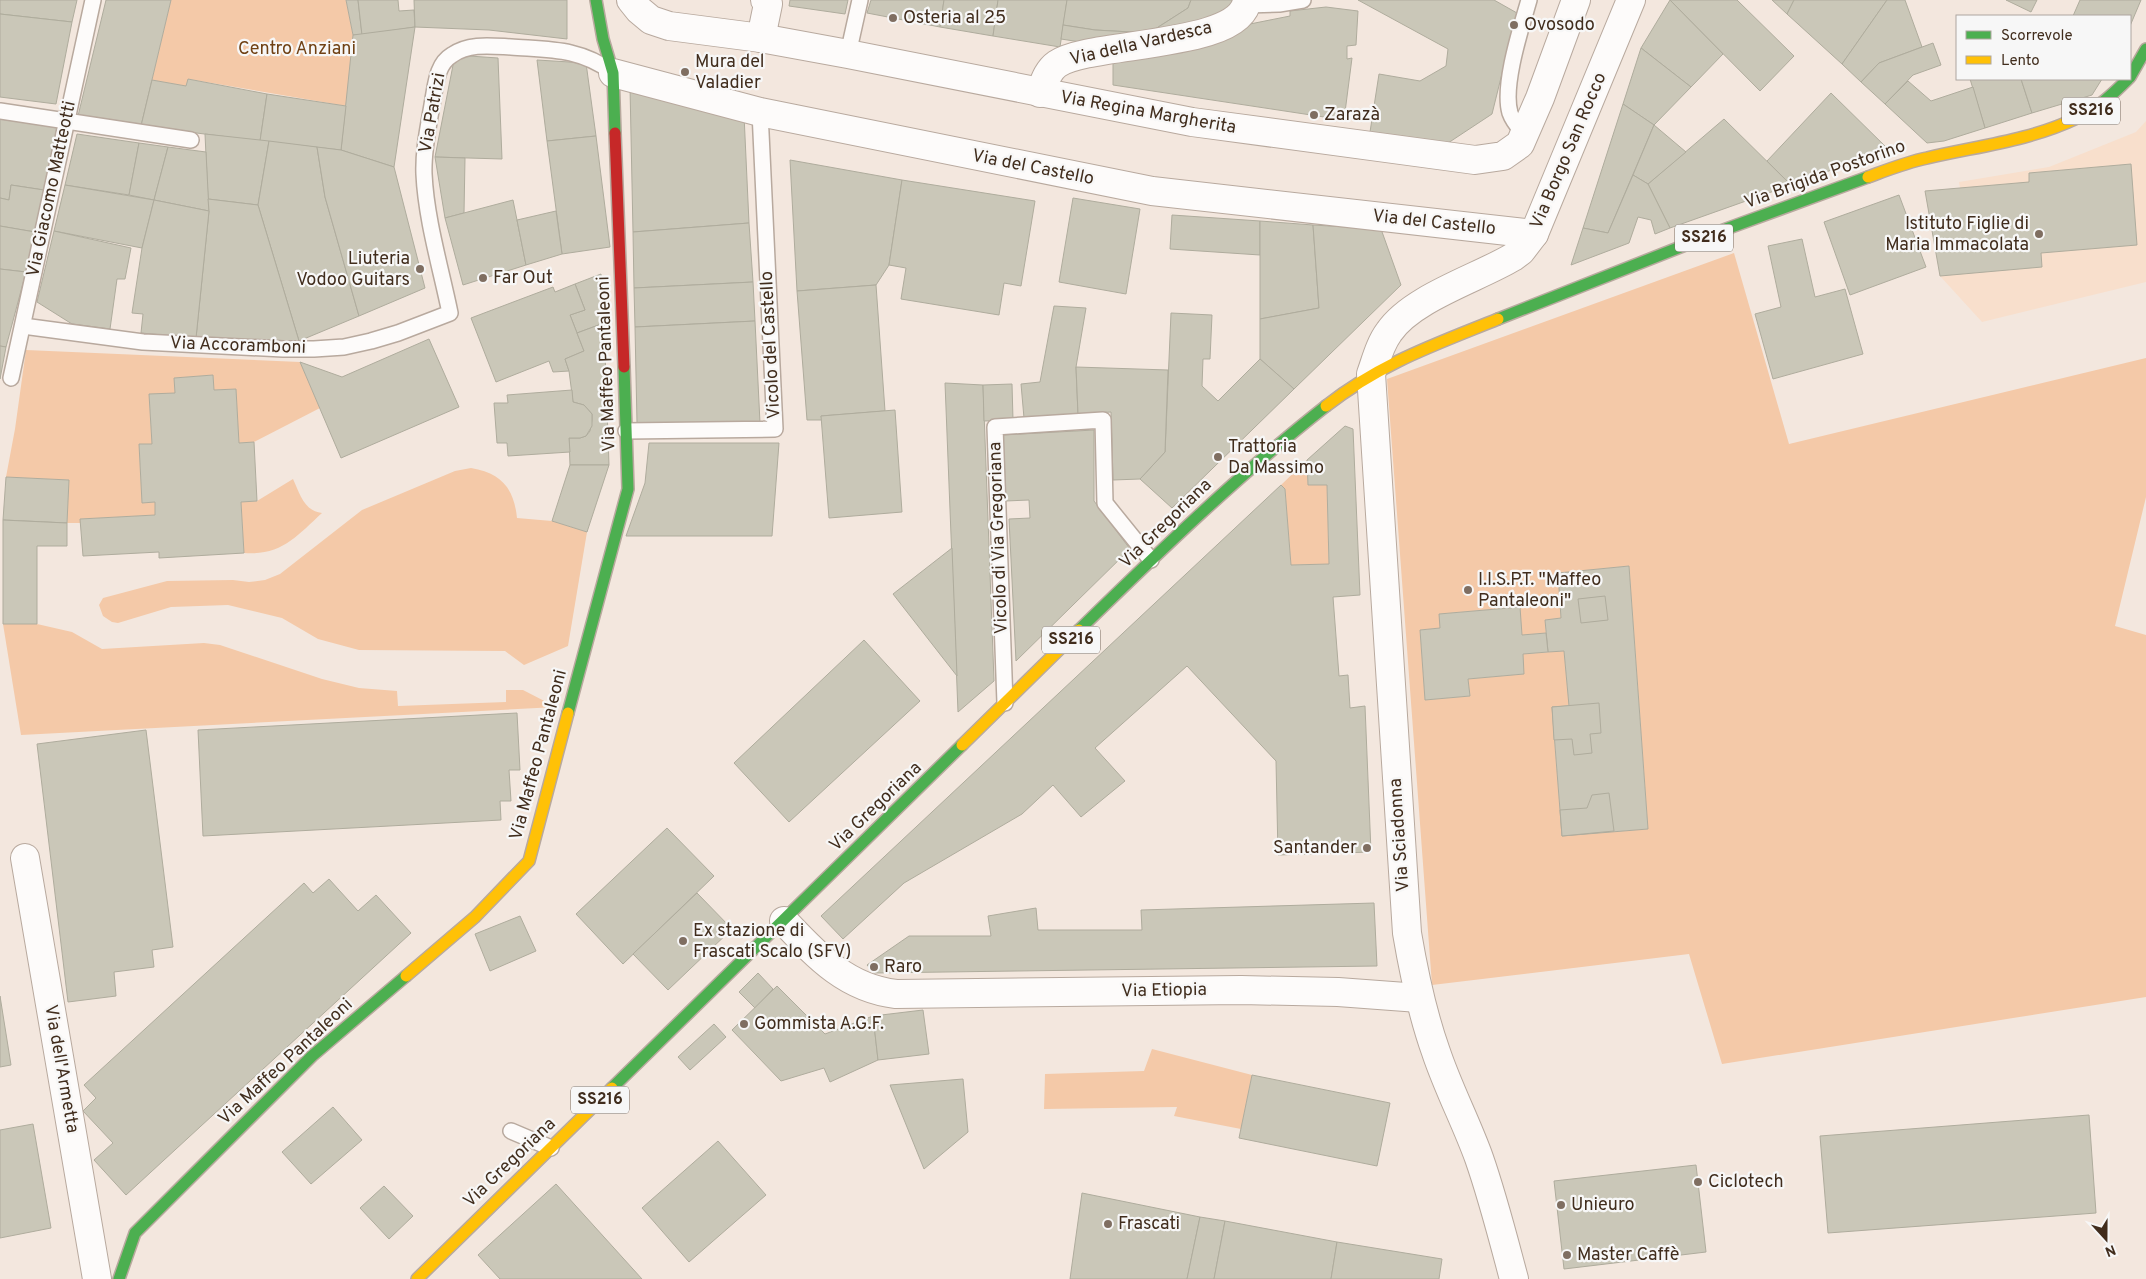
<svg xmlns="http://www.w3.org/2000/svg" width="2146" height="1279" font-family="Overpass,sans-serif">
	<rect width="100%" height="100%" fill="#f3e7de"/>
	<polygon fill="#f8dfcc" points="2146,121 2146,282 1982,322 1940,276 1925,191 1960,188 1959,182 2049,167 2136,132"/>
	<g fill="#f4c9a8" fill-rule="evenodd">
		<polygon points="171,0 346,0 353,35 346,106 188,79 186,86 152,80"/>
		<path d="M1734,253L1789,444L2146,358V497L2115,626L2146,635V997L1722,1064L1689,954L1432,985L1387,379ZM1629,566L1648,829L1562,836L1552,707L1569,706L1564,651L1523,654V674L1468,679L1470,696L1425,700L1420,630L1440,628V614L1519,607L1522,635L1546,633L1545,620L1561,618L1558,573Z"/>
		<polygon points="26,350 300,362 320,408 254,442 239,443 236,389 214,390 213,375 174,378 175,393 149,395 152,444 139,445 142,503 155,502 155,515 81,519 81,523 67,523 69,480 6,477 15,429"/>
		<polygon points="1307,460 1308,485 1327,485 1329,564 1291,565 1285,489 1281,485"/>
		<path d="M471,468C501,473 514,488 517,518L552,521L587,532L568,646L524,665L505,651L359,650L318,639L282,618L228,605L171,607L118,623L112,622L103,616L99,605L103,598L167,581L233,580L249,582L265,580L280,574L362,510L455,471Z"/>
		<path d="M293,479C300,494 304,511 322,513C297,536 281,556 244,553L241,502L257,501Z"/>
		<polygon points="3,624 37,624 72,632 102,649 204,643 220,645 322,679 359,688 397,691 398,706 506,702 506,690 523,690 556,707 21,735"/>
		<polygon points="1152,1049 1252,1075 1241,1129 1174,1116 1177,1107 1044,1109 1045,1074 1144,1071"/>
	</g>
	<g fill="#cac7b8" stroke="#afac9d">
		<polygon points="0,0 77,0 72,22 0,14"/>
		<polygon points="106,0 171,0 141,126 78,116"/>
		<polygon points="346,0 358,0 362,35 353,35"/>
		<polygon points="358,0 398,0 399,11 414,10 415,27 362,35"/>
		<polygon points="414,0 567,0 567,39 489,30 415,27"/>
		<polygon points="790,0 848,0 845,14 789,6"/>
		<polygon points="871,0 944,0 940,27 867,13"/>
		<polygon points="944,0 998,0 993,36 940,27"/>
		<polygon points="998,0 1067,0 1060,47 993,36"/>
		<polygon points="1067,0 1191,0 1188,8 1149,33 1095,30 1063,25"/>
		<polygon points="1191,0 1232,0 1235,15 1162,36 1087,43 1061,39 1063,25 1095,30 1149,33 1188,8"/>
		<polygon points="1358,0 1494,0 1517,13 1492,114 1445,145 1370,132 1379,74 1420,81 1446,66 1448,49"/>
		<polygon points="1670,0 1723,54 1691,87 1641,48"/>
		<polygon points="1670,0 1737,0 1794,56 1760,91"/>
		<polygon points="1772,0 1794,0 1787,14"/>
		<polygon points="1794,0 1887,0 1842,64 1787,14"/>
		<polygon points="1887,0 1905,0 1922,47 1879,63 1861,82 1842,64"/>
		<polygon points="2006,0 2037,0 2031,12"/>
		<polygon points="2080,0 2141,0 2130,26 2130,16 2073,16"/>
		<polygon points="1326,7 1358,11 1356,45 1347,46 1347,59 1352,58 1344,120 1113,85 1113,60 1230,28 1290,16 1290,11"/>
		<polygon points="0,14 72,22 56,104 0,97"/>
		<polygon points="415,27 394,167 341,150 353,35"/>
		<polygon points="1933,43 1941,65 1913,75 1885,104 1861,82 1879,63"/>
		<polygon points="1641,48 1691,87 1654,125 1623,104"/>
		<polygon points="455,55 498,58 502,159 435,157"/>
		<polygon points="537,60 586,63 596,136 547,141"/>
		<polygon points="188,79 267,94 260,141 141,126 152,80 186,86"/>
		<polygon points="1970,79 2021,79 2032,113 1985,128"/>
		<polygon points="2021,79 2102,79 2092,95 2032,113"/>
		<polygon points="1908,81 1931,101 1973,87 1985,128 1944,141 1927,143 1885,104"/>
		<polygon points="630,87 744,115 749,223 633,232"/>
		<polygon points="1831,93 1888,149 1791,185 1767,161"/>
		<polygon points="267,94 346,106 341,150 260,141"/>
		<polygon points="1623,104 1654,125 1608,233 1583,228"/>
		<polygon points="0,119 57,127 44,190 11,185 9,200 0,198"/>
		<polygon points="1724,119 1791,185 1670,228 1648,184"/>
		<polygon points="1654,125 1686,152 1648,184 1633,175"/>
		<polygon points="77,134 139,143 129,195 65,185"/>
		<polygon points="205,134 269,141 258,205 208,199"/>
		<polygon points="596,136 610,247 562,254 547,141"/>
		<polygon points="269,141 317,147 325,197 359,316 299,341 258,205"/>
		<polygon points="139,143 168,147 154,200 129,195"/>
		<polygon points="168,147 206,152 209,211 154,200"/>
		<polygon points="317,147 341,150 394,167 425,288 359,316 325,197"/>
		<polygon points="435,157 465,158 464,213 445,218"/>
		<polygon points="790,160 902,180 889,265 876,285 797,291"/>
		<polygon points="2131,164 2137,245 2041,253 2042,267 1940,276 1925,191 2029,182 2029,173"/>
		<polygon points="1633,175 1648,184 1670,228 1655,234 1651,220 1638,217 1629,243 1571,265 1583,228 1608,233"/>
		<polygon points="902,180 1035,201 1021,286 1004,283 999,315 901,299 906,268 889,265"/>
		<polygon points="11,185 44,190 35,232 0,226 0,198 9,200"/>
		<polygon points="65,185 154,200 142,248 54,231"/>
		<polygon points="1899,195 1926,267 1850,295 1824,222"/>
		<polygon points="1073,198 1140,209 1126,294 1059,282"/>
		<polygon points="208,199 258,205 299,341 196,338 209,211"/>
		<polygon points="154,200 209,211 196,338 141,333 143,314 132,313 142,248"/>
		<polygon points="513,200 526,265 463,285 445,218"/>
		<polygon points="556,211 562,254 526,265 517,220"/>
		<polygon points="1172,215 1260,221 1260,255 1170,249"/>
		<polygon points="1260,221 1313,225 1319,308 1260,319"/>
		<polygon points="749,223 753,282 634,288 633,232"/>
		<polygon points="1313,225 1381,229 1401,285 1294,389 1260,359 1260,319 1319,308"/>
		<polygon points="0,226 35,232 26,272 0,269"/>
		<polygon points="54,231 131,248 125,279 117,279 110,329 72,324 37,302"/>
		<polygon points="1802,239 1815,297 1845,289 1863,354 1773,379 1755,314 1781,307 1768,246"/>
		<polygon points="0,269 26,272 6,347 0,346"/>
		<polygon points="601,274 604,323 577,333 570,315 585,310 575,284"/>
		<polygon points="753,282 755,321 635,327 634,288"/>
		<polygon points="575,284 585,310 570,315 584,351 565,359 569,371 553,372 549,361 496,382 471,318 553,287 555,292"/>
		<polygon points="876,285 885,411 821,416 822,420 807,420 797,291"/>
		<polygon points="1054,306 1086,308 1076,367 1078,414 1024,418 1021,384 1040,382"/>
		<polygon points="1171,313 1212,315 1210,359 1203,359 1202,386 1218,401 1260,359 1294,389 1172,508 1140,479 1165,452"/>
		<polygon points="755,321 760,423 637,423 635,327"/>
		<polygon points="604,323 609,465 570,465 569,438 580,438 586,436 590,431 592,420 592,414 584,405 573,402 569,371 565,359 584,351 577,333"/>
		<polygon points="429,339 459,407 341,458 300,362 342,377"/>
		<polygon points="0,346 6,347 0,379"/>
		<polygon points="1076,367 1168,370 1165,452 1140,479 1113,480 1111,412 1078,414"/>
		<polygon points="213,375 214,390 236,389 239,443 254,442 257,501 241,502 244,553 159,558 159,552 83,556 80,519 155,515 155,502 142,503 139,444 152,444 149,394 175,393 174,378"/>
		<polygon points="945,383 983,385 994,681 958,712"/>
		<polygon points="1012,384 1013,420 984,421 983,385"/>
		<polygon points="572,390 573,402 584,405 592,414 592,426 586,436 580,438 569,438 570,452 508,456 507,443 497,443 494,403 508,403 507,395"/>
		<polygon points="895,410 902,512 829,518 821,416"/>
		<polygon points="1345,426 1353,429 1360,595 1333,597 1339,676 1348,675 1350,708 1365,706 1371,852 1278,855 1276,761 1187,666 1095,748 1125,781 1081,817 1053,785 1022,814 904,883 843,939 821,916 1281,485 1285,489 1291,565 1329,564 1327,485 1308,485 1307,460"/>
		<polygon points="1094,430 1094,501 1130,549 1016,661 1009,519 1030,518 1029,500 1006,501 1003,435"/>
		<polygon points="649,443 779,443 772,536 626,536 645,483"/>
		<polygon points="570,465 609,465 587,532 552,521"/>
		<polygon points="6,477 69,480 67,523 3,520"/>
		<polygon points="3,520 67,523 67,546 37,546 37,624 3,624"/>
		<polygon points="952,548 957,676 893,594"/>
		<polygon points="1629,566 1648,829 1562,836 1552,707 1569,706 1564,651 1548,652 1545,620 1561,618 1558,573"/>
		<polygon points="1605,596 1608,620 1581,623 1578,599"/>
		<polygon points="1520,607 1522,635 1546,633 1548,652 1523,654 1524,674 1468,679 1470,696 1425,700 1420,630 1440,628 1439,614"/>
		<polygon points="864,640 920,701 789,822 734,763"/>
		<polygon points="1599,703 1601,733 1590,734 1592,753 1574,755 1572,739 1554,740 1552,707"/>
		<polygon points="517,713 520,770 509,770 511,801 500,801 501,820 203,836 198,730"/>
		<polygon points="146,730 173,947 152,950 154,967 114,972 116,996 68,1002 37,744"/>
		<polygon points="1609,793 1614,831 1562,836 1560,810 1587,808 1592,795"/>
		<polygon points="667,828 714,876 623,964 576,914"/>
		<polygon points="329,879 358,911 376,895 411,933 126,1195 94,1160 113,1143 83,1111 96,1098 84,1085 304,883 313,893"/>
		<polygon points="697,893 732,929 668,990 633,954"/>
		<polygon points="1374,903 1377,966 874,973 867,965 909,936 991,936 988,916 1036,908 1038,930 1142,930 1141,910"/>
		<polygon points="520,916 536,951 490,971 475,934"/>
		<polygon points="758,973 773,989 755,1008 739,992"/>
		<polygon points="777,986 825,1034 873,1016 878,1060 830,1082 824,1068 781,1081 732,1030"/>
		<polygon points="0,996 11,1065 0,1067"/>
		<polygon points="923,1010 929,1054 878,1060 873,1016"/>
		<polygon points="714,1024 726,1037 690,1070 678,1057"/>
		<polygon points="1252,1075 1390,1103 1377,1166 1239,1138"/>
		<polygon points="963,1079 968,1132 924,1169 890,1085"/>
		<polygon points="333,1107 362,1140 311,1184 282,1152"/>
		<polygon points="2089,1115 2096,1213 1828,1233 1820,1136"/>
		<polygon points="33,1124 51,1228 0,1238 0,1130"/>
		<polygon points="718,1141 766,1195 689,1262 642,1208"/>
		<polygon points="1696,1165 1706,1252 1564,1269 1554,1181"/>
		<polygon points="556,1184 642,1279 500,1279 478,1255"/>
		<polygon points="384,1186 413,1216 389,1239 360,1208"/>
		<polygon points="1082,1193 1200,1217 1187,1279 1070,1279"/>
		<polygon points="1200,1217 1225,1221 1214,1279 1187,1279"/>
		<polygon points="1225,1221 1337,1242 1331,1279 1214,1279"/>
		<polygon points="1337,1242 1442,1259 1439,1279 1331,1279"/>
	</g>
	<g fill="none" stroke-linecap="round" stroke-linejoin="round">
		<defs>
			<g id="lane">
				<polyline points="1246,5 1279,4 1303,0"/>
				<polyline points="848,54 860,0"/>
				<polyline points="0,111 191,140"/>
				<path d="M1525,135C1519,128 1513,122 1510,113C1502,86 1521,28 1529,0"/>
				<path d="M23,326L143,342L283,349H314L344,347L371,341L398,333L450,313C441,269 426,219 424,174C423,149 429,124 433,99C436,83 437,64 452,55C469,43 491,46 511,47C550,50 579,48 612,72"/>
				<polyline points="11,378 93,0"/>
				<polyline points="626,431 775,429 760,112"/>
				<polyline points="1005,703 995,427 1103,420 1105,503 1151,560"/>
				<polyline points="511,1131 551,1148"/>
			</g>
			<g id="street">
				<polyline points="631,0 639,10 651,20 669,26 761,38 848,54 1192,122 1475,160 1503,156 1520,144 1540,98 1576,0"/>
				<polyline points="761,38 768,4 765,0"/>
				<polyline points="613,73 760,112 1152,191 1534,234"/>
				<path d="M1040,93C1044,83 1047,71 1057,64C1089,41 1242,49 1247,0"/>
				<polyline points="25,858 97,1279"/>
				<path d="M784,921C817,956 846,988 896,994L1241,990L1338,992L1419,998"/>
				<path d="M1514,1279C1503,1238 1493,1198 1479,1158C1466,1122 1448,1088 1436,1052C1422,1013 1414,974 1407,933L1371,374C1376,360 1380,344 1389,332C1412,298 1478,278 1513,257L1521,251L1534,234L1631,0"/>
			</g>
			<g id="fast">
				<polyline points="596,0 603,39 613,73 615,133"/>
				<polyline points="2130,77 2146,49"/>
				<path d="M2077,118C2098,108 2112,95 2128,79"/>
				<polyline points="1498,319 1726,229 1868,177"/>
				<path d="M1079,630C1158,553 1238,475 1326,406"/>
				<polyline points="568,713 628,489 624,367"/>
				<polyline points="612,1088 962,745"/>
				<polyline points="119,1279 135,1233 312,1056 406,976"/>
			</g>
			<g id="slow">
				<path d="M1868,177C1887,170 1907,162 1927,158C1978,146 2029,141 2077,118"/>
				<path d="M1326,406C1381,363 1434,345 1498,319"/>
				<polyline points="962,745 1079,630"/>
				<polyline points="406,976 475,917 529,861 568,713"/>
				<polyline points="417,1279 612,1088"/>
			</g>
			<polyline id="jam" points="615,133 624,367"/>
		</defs>
		<use href="#lane" stroke="#b8a99e" stroke-width="18"/>
		<use href="#street" stroke="#b8a99e" stroke-width="30"/>
		<use href="#fast" stroke="#b8a99e" stroke-width="14"/>
		<use href="#slow" stroke="#b8a99e" stroke-width="14"/>
		<use href="#jam" stroke="#b8a99e" stroke-width="14"/>
		<use href="#lane" stroke="#fdfbfa" stroke-width="15"/>
		<use href="#street" stroke="#fdfbfa" stroke-width="28"/>
		<use href="#fast" stroke="#4caf50" stroke-width="11"/>
		<use href="#slow" stroke="#ffc107" stroke-width="11"/>
		<use href="#jam" stroke="#c62828" stroke-width="11"/>
	</g>
	<g fill="#7f6e61" stroke="#f7f7f7" stroke-width="2">
		<circle cx="893" cy="18" r="5"/>
		<circle cx="1514" cy="25" r="5"/>
		<circle cx="685" cy="72" r="5"/>
		<circle cx="1314" cy="115" r="5"/>
		<circle cx="2039" cy="234" r="5"/>
		<circle cx="420" cy="269" r="5"/>
		<circle cx="483" cy="278" r="5"/>
		<circle cx="1218" cy="457" r="5"/>
		<circle cx="1468" cy="590" r="5"/>
		<circle cx="1367" cy="848" r="5"/>
		<circle cx="683" cy="941" r="5"/>
		<circle cx="874" cy="967" r="5"/>
		<circle cx="744" cy="1024" r="5"/>
		<circle cx="1698" cy="1182" r="5"/>
		<circle cx="1561" cy="1205" r="5"/>
		<circle cx="1108" cy="1224" r="5"/>
		<circle cx="1567" cy="1255" r="5"/>
	</g>
	<g text-anchor="middle" dominant-baseline="central" stroke-width="4.5" stroke-linejoin="round" paint-order="stroke">
		<g fill="#f7f7f7" stroke="#786a5e" stroke-width="1">
			<rect x="2062" y="97.5" width="58" height="27" rx="4"/>
			<rect x="1675" y="224.5" width="58" height="27" rx="4"/>
			<rect x="1042" y="626.5" width="58" height="27" rx="4"/>
			<rect x="571" y="1086.5" width="58" height="27" rx="4"/>
		</g>
		<g font-size="16" font-weight="bold" fill="#412d1d">
			<text x="2091" y="111">SS216</text>
			<text x="1704" y="238">SS216</text>
			<text x="1071" y="640">SS216</text>
			<text x="600" y="1100">SS216</text>
		</g>
		<g font-size="18" fill="#412d1d" stroke="#f7f7f7" text-anchor="start">
			<text x="903" y="18">Osteria al 25</text>
			<text x="1524" y="25">Ovosodo</text>
			<text x="695" y="62">Mura del<tspan x="695" dy="21">Valadier</tspan></text>
			<text x="1324" y="115">Zarazà</text>
			<text x="2029" y="224" text-anchor="end">Istituto Figlie di<tspan x="2029" dy="21">Maria Immacolata</tspan></text>
			<text x="410" y="259" text-anchor="end">Liuteria<tspan x="410" dy="21">Vodoo Guitars</tspan></text>
			<text x="493" y="278">Far Out</text>
			<text x="1228" y="447">Trattoria<tspan x="1228" dy="21">Da Massimo</tspan></text>
			<text x="1478" y="580">I.I.S.P.T. "Maffeo<tspan x="1478" dy="21">Pantaleoni"</tspan></text>
			<text x="1357" y="848" text-anchor="end">Santander</text>
			<text x="693" y="931">Ex stazione di<tspan x="693" dy="21">Frascati Scalo (SFV)</tspan></text>
			<text x="884" y="967">Raro</text>
			<text x="754" y="1024">Gommista A.G.F.</text>
			<text x="1708" y="1182">Ciclotech</text>
			<text x="1571" y="1205">Unieuro</text>
			<text x="1118" y="1224">Frascati</text>
			<text x="1577" y="1255">Master Caffè</text>
		</g>
		<g font-size="18" fill="#412d1d" stroke="#f7f7f7">
			<text transform="translate(1141 44) rotate(-13)">Via della Vardesca</text>
			<text transform="translate(433 113) rotate(-80)">Via Patrizi</text>
			<text transform="translate(1148 113) rotate(10)">Via Regina Margherita</text>
			<text transform="translate(1569 151) rotate(-67)">Via Borgo San Rocco</text>
			<text transform="translate(1033 168) rotate(11)">Via del Castello</text>
			<text transform="translate(1825 175) rotate(-20)">Via Brigida Postorino</text>
			<text transform="translate(52 189) rotate(-78)">Via Giacomo Matteotti</text>
			<text transform="translate(1434 223) rotate(6)">Via del Castello</text>
			<text transform="translate(771 345) rotate(-93)">Vicolo del Castello</text>
			<text transform="translate(238 346) rotate(2)">Via Accoramboni</text>
			<text transform="translate(607 364) rotate(-92)">Via Maffeo Pantaleoni</text>
			<text transform="translate(1166 524) rotate(-44)">Via Gregoriana</text>
			<text transform="translate(999 538) rotate(-92)">Vicolo di Via Gregoriana</text>
			<text transform="translate(539 755) rotate(-75)">Via Maffeo Pantaleoni</text>
			<text transform="translate(876 807) rotate(-44)">Via Gregoriana</text>
			<text transform="translate(1400 835) rotate(-94)">Via Sciadonna</text>
			<text transform="translate(1164 991) rotate(-1)">Via Etiopia</text>
			<text transform="translate(286 1062) rotate(-43)">Via Maffeo Pantaleoni</text>
			<text transform="translate(61 1069) rotate(80)">Via dell'Armetta</text>
			<text transform="translate(510 1163) rotate(-44)">Via Gregoriana</text>
		</g>
		<g font-size="18" fill="#704114" stroke="#f7f7f7">
			<text x="297" y="49">Centro Anziani</text>
		</g>
	</g>
	<rect x="1956" y="15" width="175" height="65" fill="#f7f7f7" stroke="#aea6a0"/>
	<rect x="1966" y="31" width="25" height="8" fill="#4caf50" stroke="#aea6a0"/>
	<text x="2001" y="40" font-size="15" fill="#412d1d">Scorrevole</text>
	<rect x="1966" y="56" width="25" height="8" fill="#ffc107" stroke="#aea6a0"/>
	<text x="2001" y="65" font-size="15" fill="#412d1d">Lento</text>
	<g transform="translate(2106 1239) rotate(159)" stroke="#f7f7f7" stroke-width="4" paint-order="stroke">
	<path d="M0-4L9 19L0 12L-9 19Z" fill="#412d1d"/>
	<text y="-8" font-size="14" font-weight="bold" text-anchor="middle" fill="#412d1d">N</text>
	</g>
</svg>
